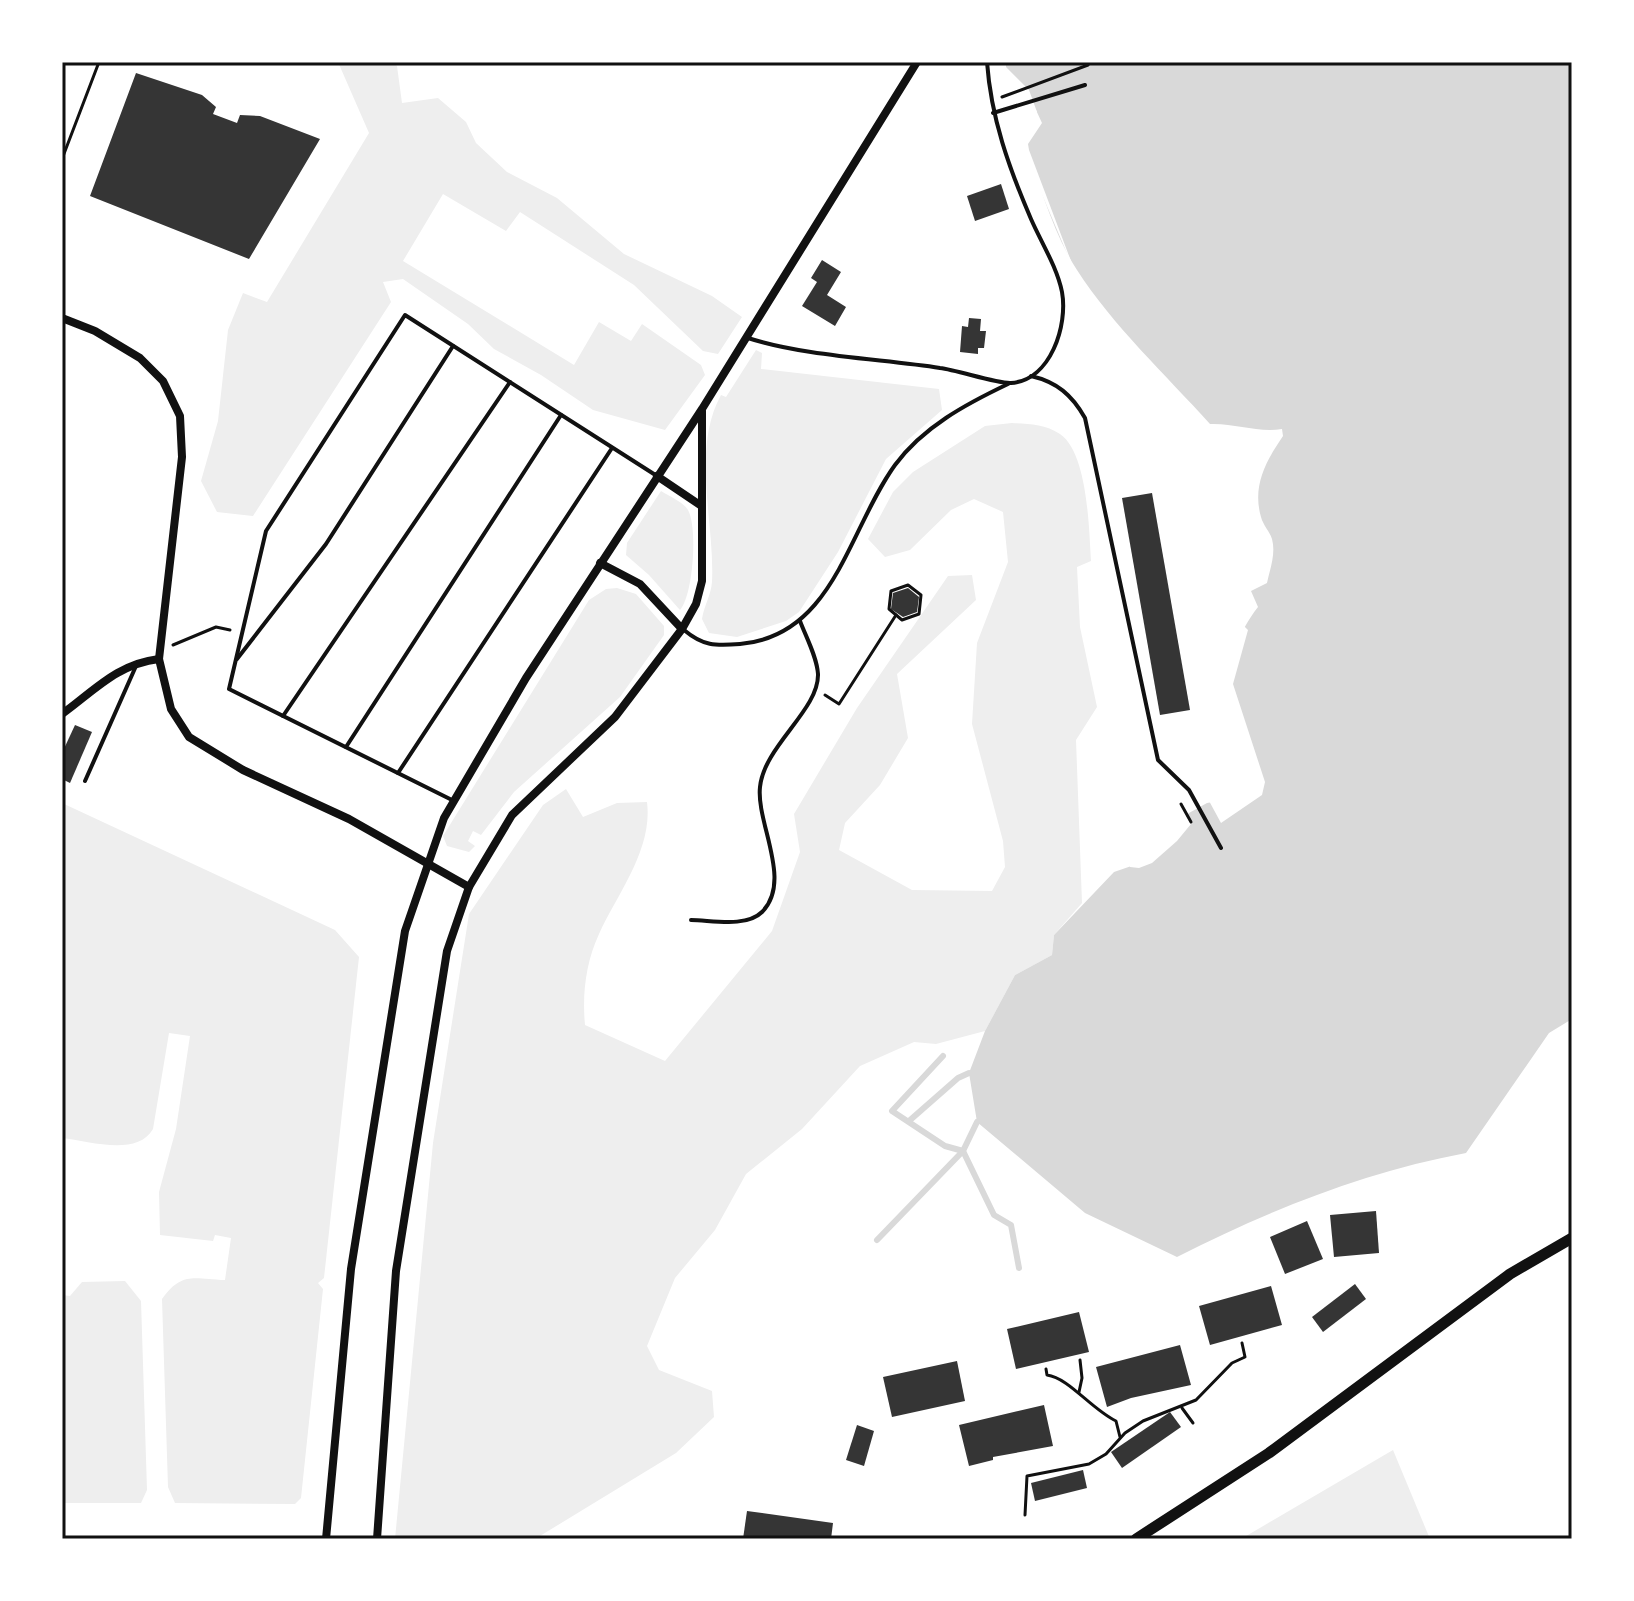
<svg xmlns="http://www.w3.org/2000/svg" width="1634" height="1601" font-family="'Fira Sans Condensed',sans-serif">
	<rect width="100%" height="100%" fill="#fff"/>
	<g fill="#eee">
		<polygon points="338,62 393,62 397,66 402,103 438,98 466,122 476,143 507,172 557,198 624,254 712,296 742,317 718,354 703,351 634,285 520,212 506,231 443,194 403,261 574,365 599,322 631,341 642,324 701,365 705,375 665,430 593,410 541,375 494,349 468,324 403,279 383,282 391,302 253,516 217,512 201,481 218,421 228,330 243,293 267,302 369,133"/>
		<path d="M756,350L762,353L761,369L939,389L942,410L886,459L838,552L799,612L786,621L737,637L709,633L702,619C704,606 711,595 712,582C715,523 691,449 721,395L726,397Z"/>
		<path d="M1012,423C1029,424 1045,424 1060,434C1088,453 1089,530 1091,561L1077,567L1080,627L1097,707L1076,740L1082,903L1054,935L1052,955L1015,975L985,1031L936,1044L914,1042L860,1066L802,1129L746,1174L715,1230L675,1278L647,1346L659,1370L712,1391L714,1417L676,1453L535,1539H395L433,1143L469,914L543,805L566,789L583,817L617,803L647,802C653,849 618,893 599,934C586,962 582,994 585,1025L665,1061L772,931L800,852L794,814L857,708L948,576L972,575L976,600L897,674L908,738L880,785L845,823L839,850L912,890L992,891L1005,867L1003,841L972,724L977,643L1008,562L1003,512L974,499L951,510L910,550L885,557L868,539L893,492L913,472L985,426Z"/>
		<path d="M661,491C669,496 683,502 688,510C698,528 693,596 680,610L649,575L626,555L627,543Z"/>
		<polygon points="617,588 636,594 664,626 664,635 620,697 514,792 481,835 473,831 468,841 475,846 469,852 447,846 443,836 589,600 606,589"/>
		<path d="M62,803L335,930L359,957L324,1278L318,1283L323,1289L301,1498L295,1504L175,1503L168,1487L162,1299C182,1271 194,1279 225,1280L231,1238L215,1235L213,1241L160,1235L159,1192L176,1129L190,1036L169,1033L153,1129C137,1157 89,1141 62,1138Z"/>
		<polygon points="125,1281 141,1301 147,1490 141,1503 62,1503 62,1295 70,1296 82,1282"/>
		<polygon points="1393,1450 1430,1539 1241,1539"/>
	</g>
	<path fill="#d9d9d9" d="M1006,62H1572V1019L1549,1033L1466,1153C1364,1172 1270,1210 1177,1257L1085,1213L977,1122L969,1073L985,1031L1015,975L1052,955L1054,935L1114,872L1143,862L1189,813L1207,803L1236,798L1248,785C1235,720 1213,664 1258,607L1251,591L1267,583C1270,569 1276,554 1272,539C1270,532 1263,525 1261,517C1252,486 1266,461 1283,436L1282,429C1258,433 1235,423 1210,424C1166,375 1113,326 1077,270C1053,233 1040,185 1025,144L1037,112L1029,90L1006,67Z"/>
	<g fill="#fff">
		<polygon points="1036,110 1042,123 1028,144 1029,150 1077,277 1021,145"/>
		<polygon points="1241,623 1248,630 1233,684 1265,782 1262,795 1221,823 1208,799 1234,794 1243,784 1234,758 1224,689"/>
		<polygon points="1184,813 1191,824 1177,841 1152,863 1139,868 1130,867 1129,863 1141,858"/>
	</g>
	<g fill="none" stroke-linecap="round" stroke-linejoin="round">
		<g stroke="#d9d9d9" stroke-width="6">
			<polyline points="943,1056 892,1111 945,1146 963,1151 994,1215 1011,1225 1019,1268"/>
			<polyline points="909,1121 958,1078 969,1073"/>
			<polyline points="877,1240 963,1151 977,1122"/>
		</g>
	</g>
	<g fill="#353535">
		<polygon points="136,73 202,95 216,107 213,114 237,123 240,115 260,116 320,139 249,259 90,196"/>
		<polygon points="1001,184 1009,209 975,221 967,196"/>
		<polygon points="822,260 841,272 827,295 846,307 835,326 802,306 817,282 811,278"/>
		<polygon points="969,318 981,319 980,331 986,331 984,348 978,348 978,354 960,352 962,326 968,327"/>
		<polygon points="1152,493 1190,710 1160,715 1122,498"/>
		<polygon points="908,588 919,597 917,612 903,617 891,609 893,593"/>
		<polygon points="75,725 92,732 70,783 62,779 62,753"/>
		<polygon points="1376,1211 1379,1253 1334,1257 1330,1215"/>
		<polygon points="1307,1221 1323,1259 1285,1274 1270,1237"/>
		<polygon points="1355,1284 1366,1299 1323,1332 1312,1317"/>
		<polygon points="1271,1286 1282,1325 1210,1345 1199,1306"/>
		<polygon points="1079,1312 1089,1352 1016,1369 1007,1329"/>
		<polygon points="1180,1345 1191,1385 1131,1398 1107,1407 1096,1367"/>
		<polygon points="957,1361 965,1401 892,1417 883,1377"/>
		<polygon points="1044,1405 1053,1446 993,1457 993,1460 969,1466 959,1425"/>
		<polygon points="1170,1412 1181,1427 1122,1468 1111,1452"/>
		<polygon points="857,1425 874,1431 864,1466 846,1460"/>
		<polygon points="1083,1470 1087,1488 1035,1501 1031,1483"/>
		<polygon points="747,1511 833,1523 831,1539 743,1539"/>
	</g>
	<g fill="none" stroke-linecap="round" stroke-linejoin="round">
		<g stroke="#111" stroke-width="3">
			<polyline points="1002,97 1088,65"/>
			<polyline points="62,159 99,62"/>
			<polygon points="908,585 921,595 919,614 902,620 889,609 891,591"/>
			<polyline points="173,645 216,627 230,630"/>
			<polyline points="825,695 839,704 896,615"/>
			<polyline points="1181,804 1191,822"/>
			<path d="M1046,1369L1047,1375C1069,1378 1091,1409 1116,1421L1120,1437"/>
			<polyline points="1079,1392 1082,1378 1080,1360"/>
			<polyline points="1182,1408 1193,1423"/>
			<polyline points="1025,1515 1027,1476 1089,1464 1106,1454 1125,1433 1143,1421 1196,1400 1232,1363 1245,1357 1242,1343"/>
		</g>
		<g stroke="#111" stroke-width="4">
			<polyline points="993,113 1085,85"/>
			<path d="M748,338C803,356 881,359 940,368C957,370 998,384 1011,383C1051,380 1068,325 1062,292C1057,267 1041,242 1031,219C1009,168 991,118 987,62"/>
			<path d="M1031,376C1057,382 1072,395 1085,418L1158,760L1189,790L1221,848"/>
			<path d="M684,630C703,646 715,646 740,644C834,636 848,530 895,465C923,427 966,404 1008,384"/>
			<polyline points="237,659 326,544 453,346"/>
			<polyline points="283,716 510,382"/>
			<polyline points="346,747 561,415"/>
			<polyline points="398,773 612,448"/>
			<polyline points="85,781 136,666"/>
			<polyline points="452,800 229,689 266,531 405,315 657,476"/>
			<path d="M691,920C711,920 746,928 762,912C793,881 756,823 760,787C764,746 819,710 818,674C817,657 806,637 800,621"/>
		</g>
		<g stroke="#111" stroke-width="8">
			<polyline points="62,318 95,331 140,358 163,381 180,416 182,457 159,659 171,709 189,737 243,770 349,819 469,887"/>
			<polyline points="657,476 700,505"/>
			<polyline points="600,563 640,584 682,629"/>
			<path d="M62,714C94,691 117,664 159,659"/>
			<polyline points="326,1539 351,1269 405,931 444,818 526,678 702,409 917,62"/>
			<polyline points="377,1539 396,1271 447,951 469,887 512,815 615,717 682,629 696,604 702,581 702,411"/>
		</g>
		<polyline stroke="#111" stroke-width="11" points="1136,1539 1269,1453 1510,1274 1572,1238"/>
	</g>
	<rect width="1634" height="1601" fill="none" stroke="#ffffff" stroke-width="128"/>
	<rect x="64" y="64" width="1506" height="1473" fill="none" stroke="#111" stroke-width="3"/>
</svg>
